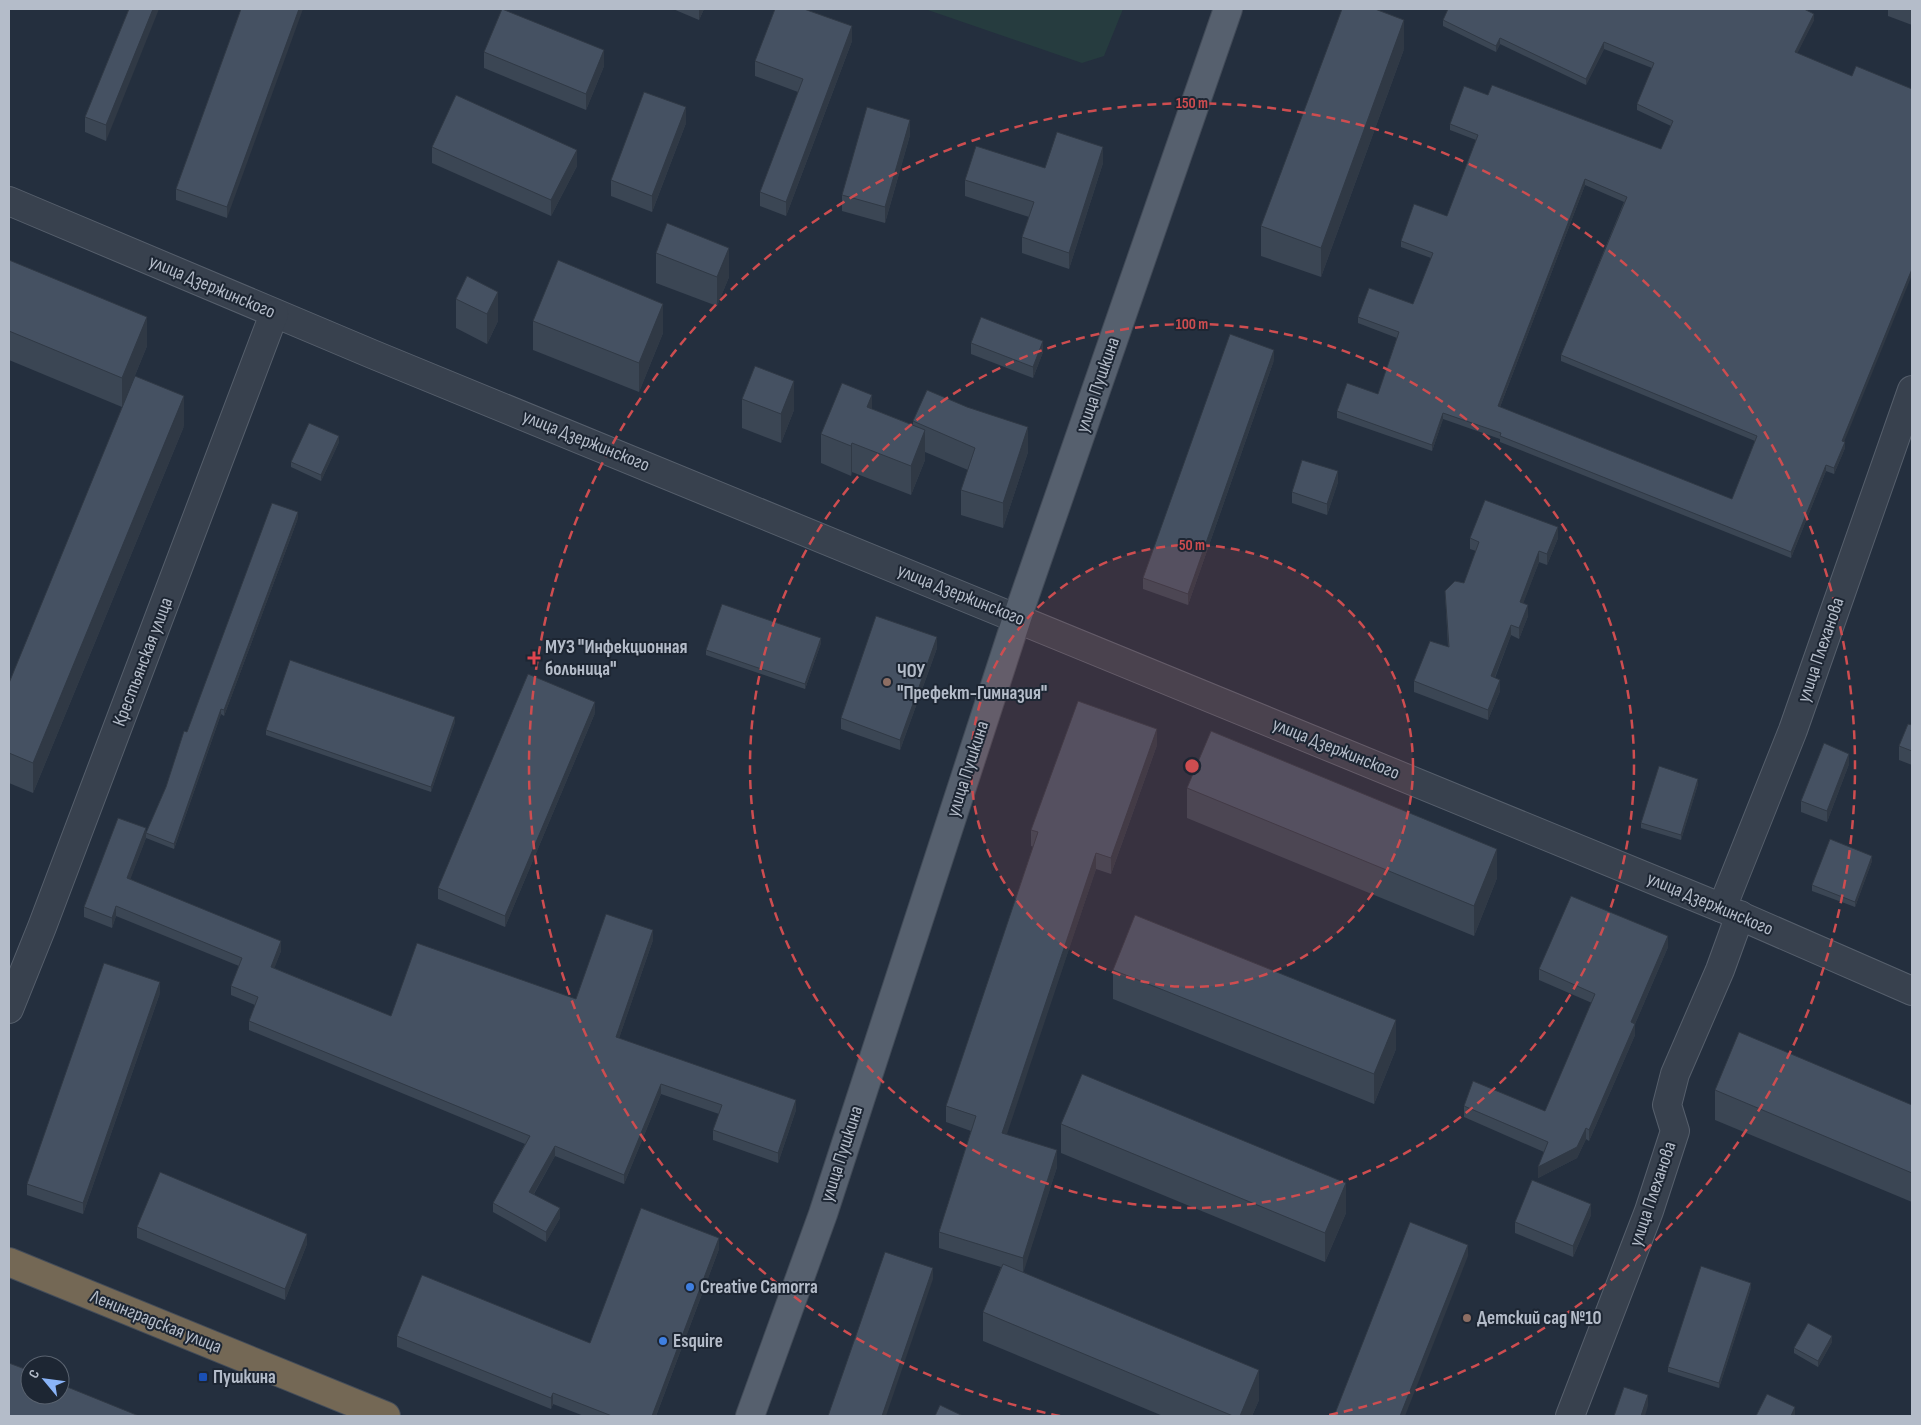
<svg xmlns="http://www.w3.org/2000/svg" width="1921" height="1425" font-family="'Sofia Sans Condensed',sans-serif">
	<rect width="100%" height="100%" fill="#242f3e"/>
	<polygon fill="#263c3f" points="925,9 1123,9 1104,56 1082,63"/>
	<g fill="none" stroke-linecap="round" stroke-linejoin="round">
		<defs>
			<g id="minor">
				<polyline points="9,201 372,354 1722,908 1912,991"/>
				<polyline points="1722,908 1793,730 1912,390"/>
				<polyline points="9,1009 42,927 274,314"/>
				<polyline points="1570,1416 1649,1211 1675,1131 1667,1105 1675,1074 1720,970 1740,915"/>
			</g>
			<polyline id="major" points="750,1416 823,1214 1017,618 1228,9"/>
			<polyline id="highway" points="9,1262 386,1416"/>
		</defs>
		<use href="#minor" stroke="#565f6c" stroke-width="30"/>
		<use href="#major" stroke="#414a57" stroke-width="30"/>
		<use href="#highway" stroke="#434c59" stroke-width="30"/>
		<use href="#minor" stroke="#38414e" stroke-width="28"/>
		<use href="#major" stroke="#56606e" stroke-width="28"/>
		<use href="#highway" stroke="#746855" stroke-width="28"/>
	</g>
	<g fill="#3b4654" fill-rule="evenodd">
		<polygon points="129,9 106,141 85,132 85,117"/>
		<polygon points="241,9 227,218 176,200 176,189"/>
		<polygon points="673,9 704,9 699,20"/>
		<polygon points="806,9 852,41 786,216 760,206 760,192 798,92 755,76 755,61"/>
		<polygon points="1888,9 1912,9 1912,25 1888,16"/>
		<path d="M1443,20H1814L1797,53L1845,448L1834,474L1826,471L1791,558L1500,442V439L1443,419L1432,451L1337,418V411L1378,394L1397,338L1358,323V317L1413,304L1431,258L1401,247V241L1447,216L1476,140L1450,130V124L1488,95L1661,149L1671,126L1637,110V104L1652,68L1604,49L1586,85L1500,44L1496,52L1443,26ZM1585,185L1624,202L1561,355V361L1755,441L1732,499L1500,407Z"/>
		<polygon points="1404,49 1321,277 1261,256 1261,226"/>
		<polygon points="484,52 604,66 586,110 484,68"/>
		<polygon points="686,123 652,212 611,196 611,180"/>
		<polygon points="910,135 885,223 842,211 842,195"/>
		<polygon points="432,147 577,166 551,216 432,163"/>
		<polygon points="1103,163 1069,269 1022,253 1022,237 1029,217 965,196 965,180 1045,168"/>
		<polygon points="656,253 729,277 717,306 656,283"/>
		<polygon points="9,260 147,346 122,407 9,360"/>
		<polygon points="467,276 498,321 487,344 456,328 456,299"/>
		<polygon points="533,321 663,333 639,392 533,350"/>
		<polygon points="971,343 1043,352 1033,378 971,354"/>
		<polygon points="1274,360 1188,605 1143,589 1143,578"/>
		<polygon points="742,399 794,410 781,443 742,428"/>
		<polygon points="872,409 913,425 913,421 1028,452 1003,528 961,515 961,490 968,470 925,452 925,460 911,495 852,472 851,476 821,463 821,434"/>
		<polygon points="184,426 33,793 9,783 9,683"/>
		<polygon points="339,442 321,481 291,467 291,462"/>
		<polygon points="1338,482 1327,515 1292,503 1292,492"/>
		<polygon points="298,518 224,716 221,714 174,849 146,838 130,879 281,951 274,968 391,1016 576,999 653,940 619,1038 796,1110 778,1163 713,1140 713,1130 719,1114 661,1094 624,1184 555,1156 534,1194 560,1218 546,1242 493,1212 493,1203 525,1144 249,1030 249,1021 255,1005 231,995 231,986 239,966 116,916 112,928 84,917 84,907 146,833 166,787 187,732"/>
		<polygon points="1470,538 1558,538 1547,565 1539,562 1523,603 1528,616 1519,639 1511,635 1495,678 1500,691 1488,720 1414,692 1414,681 1448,647 1445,591 1464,583 1476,551 1470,549"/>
		<polygon points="821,643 805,689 706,655 706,650"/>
		<polygon points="937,648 900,750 841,729 841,718"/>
		<polygon points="595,713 505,927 438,899 438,888"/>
		<polygon points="455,722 431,792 266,735 266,730"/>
		<polygon points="1912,725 1912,765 1899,760 1899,746"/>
		<polygon points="1157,745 1111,874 1096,869 1006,1134 1057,1167 1023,1272 1259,1400 1252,1416 1163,1416 983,1341 983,1312 1001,1267 939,1248 939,1232 971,1131 946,1122 946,1106 1034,847 1031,846 1031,830"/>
		<polygon points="1849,764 1827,822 1801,812 1801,801"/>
		<polygon points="1698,784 1681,840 1641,828 1641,823"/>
		<polygon points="1187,788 1497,878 1474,936 1187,818"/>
		<polygon points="1872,861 1855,907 1812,891 1812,885"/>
		<polygon points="1668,947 1635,1024 1635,1035 1589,1141 1586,1139 1577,1158 1538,1178 1544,1152 1464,1117 1464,1106 1545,1111 1592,1003 1539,980 1539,969"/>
		<polygon points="1113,970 1396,1049 1374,1104 1113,999"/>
		<polygon points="160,993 83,1214 27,1195 27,1184"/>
		<polygon points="1715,1090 1912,1105 1912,1202 1715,1120"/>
		<polygon points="1061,1124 1346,1213 1325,1262 1061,1153"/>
		<polygon points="1591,1215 1573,1257 1515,1233 1515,1222"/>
		<polygon points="137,1227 307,1244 285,1300 137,1238"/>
		<polygon points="719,1249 656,1416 584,1416 553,1404 551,1409 397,1347 397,1336 590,1343"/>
		<polygon points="1751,1288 1719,1388 1668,1372 1668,1367"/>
		<polygon points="1832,1342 1818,1367 1794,1353 1794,1348"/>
	</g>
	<g fill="#303945">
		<polygon points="153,9 159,9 106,141 106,125"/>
		<polygon points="299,9 303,9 227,218 227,207"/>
		<polygon points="699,9 704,9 699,20"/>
		<polygon points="1814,14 1814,20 1795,58 1795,52"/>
		<polygon points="1404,20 1404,49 1321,277 1321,248"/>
		<polygon points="852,26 852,41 786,216 786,202"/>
		<polygon points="1500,38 1500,44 1496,52 1496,46"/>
		<polygon points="1604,42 1604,49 1586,85 1586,79"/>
		<polygon points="604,50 604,66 586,110 586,94"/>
		<polygon points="686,107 686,123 652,212 652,196"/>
		<polygon points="910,120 910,135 885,223 885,207"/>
		<polygon points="1103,147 1103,163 1069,269 1069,253"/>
		<polygon points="577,150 577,166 551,216 551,200"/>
		<polygon points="1585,179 1585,185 1498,412 1498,406"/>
		<polygon points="729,248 729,277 717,306 717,277"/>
		<polygon points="1912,269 1912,275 1842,447 1842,441"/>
		<polygon points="498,292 498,321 487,344 487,314"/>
		<polygon points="663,304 663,333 639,392 639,363"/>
		<polygon points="147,317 147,346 122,407 122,378"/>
		<polygon points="1043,341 1043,352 1033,378 1033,367"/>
		<polygon points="1274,350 1274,360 1188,605 1188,594"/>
		<polygon points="794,381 794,410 781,443 781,414"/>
		<polygon points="872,395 872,424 867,407"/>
		<polygon points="184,396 184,426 33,793 33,763"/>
		<polygon points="1443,413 1443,419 1432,451 1432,445"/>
		<polygon points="1028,427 1028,452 1003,528 1003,503"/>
		<polygon points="925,430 925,460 911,495 911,466"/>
		<polygon points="339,436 339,442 321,481 321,475"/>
		<polygon points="1845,442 1845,448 1834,474 1834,468"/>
		<polygon points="852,443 852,472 851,476 851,446"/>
		<polygon points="1826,465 1826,471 1791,558 1791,552"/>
		<polygon points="1338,471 1338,482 1327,515 1327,504"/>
		<polygon points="298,512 298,518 224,716 224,710"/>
		<polygon points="1558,527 1558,538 1547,565 1547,554"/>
		<polygon points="1539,551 1539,562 1520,612 1520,602"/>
		<polygon points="1528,605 1528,616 1519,639 1519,628"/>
		<polygon points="1511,625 1511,635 1491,687 1491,676"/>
		<polygon points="937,637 937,648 900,750 900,740"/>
		<polygon points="821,638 821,643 805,689 805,684"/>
		<polygon points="1500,680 1500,691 1488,720 1488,710"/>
		<polygon points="595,702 595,713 505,927 505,916"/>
		<polygon points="221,709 221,714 174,849 174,844"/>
		<polygon points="455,717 455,722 431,792 431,787"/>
		<polygon points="1157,729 1157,745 1111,874 1111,858"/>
		<polygon points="1849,754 1849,764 1827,822 1827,811"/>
		<polygon points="1698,779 1698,784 1681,840 1681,835"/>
		<polygon points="146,828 146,838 127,888 127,878"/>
		<polygon points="1497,849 1497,878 1474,936 1474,906"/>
		<polygon points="1096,853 1096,869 1002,1149 1002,1133"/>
		<polygon points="1872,856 1872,861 1855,907 1855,902"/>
		<polygon points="116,906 116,916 112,928 112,918"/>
		<polygon points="653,930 653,940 616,1047 616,1037"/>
		<polygon points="1668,936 1668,947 1635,1024 1635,1035 1589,1141 1589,1130 1631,1022"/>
		<polygon points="281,941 281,951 271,977 271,967"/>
		<polygon points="160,982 160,993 83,1214 83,1203"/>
		<polygon points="1396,1020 1396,1049 1374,1104 1374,1074"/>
		<polygon points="661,1084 661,1094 624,1184 624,1175"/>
		<polygon points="796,1100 796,1110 778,1163 778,1153"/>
		<polygon points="1586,1128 1586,1139 1577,1158 1538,1178 1538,1167"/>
		<polygon points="555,1146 555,1156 529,1202 529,1192"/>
		<polygon points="1057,1150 1057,1167 1023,1274 1023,1258"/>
		<polygon points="1346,1183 1346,1213 1325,1262 1325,1233"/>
		<polygon points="1591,1204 1591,1215 1573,1257 1573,1246"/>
		<polygon points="560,1208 560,1218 546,1242 546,1232"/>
		<polygon points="307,1234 307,1244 285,1300 285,1289"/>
		<polygon points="719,1238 719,1249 656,1416 652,1416"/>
		<polygon points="1468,1245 1468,1256 1405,1416 1400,1416"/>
		<polygon points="933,1268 933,1279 886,1416 882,1416"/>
		<polygon points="1751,1283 1751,1288 1719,1388 1719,1383"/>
		<polygon points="1832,1336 1832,1342 1818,1367 1818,1361"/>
		<polygon points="1259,1370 1259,1400 1252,1416 1240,1416"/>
		<polygon points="553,1393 553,1404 551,1409 551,1398"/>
		<polygon points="1648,1395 1648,1406 1645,1416 1641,1416"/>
		<polygon points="1795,1407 1795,1416 1791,1416"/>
	</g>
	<g fill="#455162" stroke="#303945" fill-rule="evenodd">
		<polygon points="129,9 153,9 106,125 85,117"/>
		<polygon points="241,9 299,9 227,207 176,189"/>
		<polygon points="502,9 604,50 586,94 484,52"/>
		<polygon points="775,9 804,9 852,26 786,202 760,192 803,79 755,61"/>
		<polygon points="1342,9 1375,9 1404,20 1321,248 1261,226"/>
		<path d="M1448,9H1804L1814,14L1795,52L1852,76L1856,66L1912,89V269L1842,441L1845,442L1834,468L1826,465L1791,552L1500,436L1501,433L1443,413L1432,445L1337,411L1347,383L1378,394L1399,332L1358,317L1369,288L1413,304L1433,253L1401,241L1414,204L1447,216L1478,135L1450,124L1464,86L1488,95L1492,85L1661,149L1673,121L1637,104L1654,63L1604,42L1586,79L1500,38L1496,46L1443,20ZM1585,179L1627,197L1561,355L1757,436L1732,499L1498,406Z"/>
		<polygon points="644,92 686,107 652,196 611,180"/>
		<polygon points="456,95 577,150 551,200 432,147"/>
		<polygon points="867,107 910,120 885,207 842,195"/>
		<polygon points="1057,132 1103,147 1069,253 1022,237 1034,202 965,180 976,146 1045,168"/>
		<polygon points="667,223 729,248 717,277 656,253"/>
		<polygon points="9,260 147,317 122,378 9,331"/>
		<polygon points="558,260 663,304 639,363 533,321"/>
		<polygon points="467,276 498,292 487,314 456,299"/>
		<polygon points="981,317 1043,341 1033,367 971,343"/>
		<polygon points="1230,334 1274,350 1188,594 1143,578"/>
		<polygon points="755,366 794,381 781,414 742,399"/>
		<polygon points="135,376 184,396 33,763 9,753 9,683"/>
		<polygon points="842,383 872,395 867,407 925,430 911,466 852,443 851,446 821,434"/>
		<polygon points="927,390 967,407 1028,427 1003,503 961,490 975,448 913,421"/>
		<polygon points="309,423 339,436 321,475 291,462"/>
		<polygon points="1302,460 1338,471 1327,504 1292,492"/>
		<polygon points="1485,500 1558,527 1547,554 1539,551 1520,602 1528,605 1519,628 1511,625 1491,676 1500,680 1488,710 1414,681 1430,641 1449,647 1445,591 1455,581 1464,583 1479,542 1470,538"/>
		<polygon points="272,503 298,512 224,710 221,709 174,844 146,833 166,787 184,731 187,732"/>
		<polygon points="722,604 821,638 805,684 706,650"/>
		<polygon points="876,616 937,637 900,740 841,718"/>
		<polygon points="290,660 455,717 431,787 266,730"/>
		<polygon points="528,674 595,702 505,916 438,888"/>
		<polygon points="1078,701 1157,729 1111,858 1096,853 1002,1133 1057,1150 1023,1258 939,1232 976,1116 946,1106 1038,832 1031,830"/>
		<polygon points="1908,724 1912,725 1912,751 1899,746"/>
		<polygon points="1211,731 1497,849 1474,906 1187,788"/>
		<polygon points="1824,743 1849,754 1827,811 1801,801"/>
		<polygon points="1659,766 1698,779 1681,835 1641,823"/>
		<polygon points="118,818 146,828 127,878 281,941 271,967 391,1016 417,943 576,999 606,914 653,930 616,1037 796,1100 778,1153 713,1130 722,1105 661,1084 624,1175 555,1146 529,1192 560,1208 546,1232 493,1203 530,1136 249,1021 258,997 231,986 242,958 116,906 112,918 84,907"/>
		<polygon points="1830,839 1872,856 1855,902 1812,885"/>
		<polygon points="1571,896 1668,936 1631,1022 1635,1024 1589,1130 1586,1128 1577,1147 1538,1167 1548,1142 1464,1106 1473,1081 1545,1111 1595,994 1539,969"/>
		<polygon points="1135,915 1396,1020 1374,1074 1113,970"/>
		<polygon points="104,963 160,982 83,1203 27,1184"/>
		<polygon points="1739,1032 1912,1105 1912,1173 1715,1090"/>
		<polygon points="1082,1074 1346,1183 1325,1233 1061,1124"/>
		<polygon points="160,1172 307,1234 285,1289 137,1227"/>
		<polygon points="1532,1180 1591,1204 1573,1246 1515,1222"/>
		<polygon points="641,1208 719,1238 652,1416 612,1416 553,1393 551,1398 397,1336 422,1275 590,1343"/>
		<polygon points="1410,1222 1468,1245 1400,1416 1334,1416"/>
		<polygon points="885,1252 933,1268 882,1416 828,1416"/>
		<polygon points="1003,1264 1259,1370 1240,1416 1233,1416 983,1312"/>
		<polygon points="1701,1266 1751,1283 1719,1383 1668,1367"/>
		<polygon points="1808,1323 1832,1336 1818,1361 1794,1348"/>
		<polygon points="9,1363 30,1371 30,1395 60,1395 60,1384 139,1416 9,1416"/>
		<polygon points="1624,1387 1648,1395 1641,1416 1614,1416"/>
		<polygon points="1767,1394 1795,1407 1791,1416 1756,1416"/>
		<polygon points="940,1405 963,1416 935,1416"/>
	</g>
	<circle cx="1192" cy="766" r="221" fill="#ce4d50" fill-opacity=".12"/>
	<g fill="none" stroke="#ce4d50" stroke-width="2.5" stroke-dasharray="9 6">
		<circle cx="1192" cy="766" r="221"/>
		<circle cx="1192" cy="766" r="442"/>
		<path d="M1060 1416A663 663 0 1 1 1324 1416"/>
	</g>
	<path fill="#e0444e" stroke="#1d2633" stroke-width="2" d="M531.5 650.5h5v5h5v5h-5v5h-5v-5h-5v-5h5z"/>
	<g fill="#8d6e63" stroke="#1d2633" stroke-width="2">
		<circle cx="887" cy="682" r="5"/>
		<circle cx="1467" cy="1318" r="5"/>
	</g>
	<g fill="#3f7fe0" stroke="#1d2633" stroke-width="2">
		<circle cx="690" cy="1287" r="5"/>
		<circle cx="663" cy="1341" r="5"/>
	</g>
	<rect fill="#1a4fb4" stroke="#1d2633" stroke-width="2" x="198" y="1372" width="10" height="10" rx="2.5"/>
	<g text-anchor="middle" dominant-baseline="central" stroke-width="4" stroke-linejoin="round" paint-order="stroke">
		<g font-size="19" fill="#b4bcc9" stroke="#1d2633">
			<text transform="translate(212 287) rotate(23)">улица Дзержинского</text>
			<text transform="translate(1098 385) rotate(-71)">улица Пушкина</text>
			<text transform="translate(586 441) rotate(22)">улица Дзержинского</text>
			<text transform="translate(961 595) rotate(22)">улица Дзержинского</text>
			<text transform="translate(1821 650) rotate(-71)">улица Плеханова</text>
			<text transform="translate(143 662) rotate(-69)">Крестьянская улица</text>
			<text transform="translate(1336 749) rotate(22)">улица Дзержинского</text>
			<text transform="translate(968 769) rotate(-72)">улица Пушкина</text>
			<text transform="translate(1710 904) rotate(23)">улица Дзержинского</text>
			<text transform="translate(842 1154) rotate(-72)">улица Пушкина</text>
			<text transform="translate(1653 1194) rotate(-71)">улица Плеханова</text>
			<text transform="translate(156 1322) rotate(22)">Ленинградская улица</text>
		</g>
		<g font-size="19" font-weight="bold" fill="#b4bcc9" stroke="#1d2633" text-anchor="start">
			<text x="545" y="647">МУЗ "Инфекционная<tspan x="545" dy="22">больница"</tspan></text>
			<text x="897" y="671">ЧОУ<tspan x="897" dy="22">"Префект-Гимназия"</tspan></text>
			<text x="700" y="1287">Creative Camorra</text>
			<text x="1477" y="1318">Детский сад №10</text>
			<text x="673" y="1341">Esquire</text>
			<text x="213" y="1377">Пушкина</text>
		</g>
	</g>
	<circle cx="1192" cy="766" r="8" fill="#ce4d50" stroke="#1d2633" stroke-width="2.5"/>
	<g font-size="15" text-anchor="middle" font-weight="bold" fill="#ce4d50" stroke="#1d2633" stroke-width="4" stroke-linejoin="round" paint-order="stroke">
		<text x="1192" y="108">150 m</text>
		<text x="1192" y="329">100 m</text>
		<text x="1192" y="550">50 m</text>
	</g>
	<rect width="1921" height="1425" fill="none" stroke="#b4bcc9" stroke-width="20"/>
	<g transform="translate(45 1380) rotate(299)"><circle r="24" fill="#1d2633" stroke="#59626f"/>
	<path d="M0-4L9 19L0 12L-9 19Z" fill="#8ab4f8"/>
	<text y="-8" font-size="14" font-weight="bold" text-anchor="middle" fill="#b4bcc9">С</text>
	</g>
</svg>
